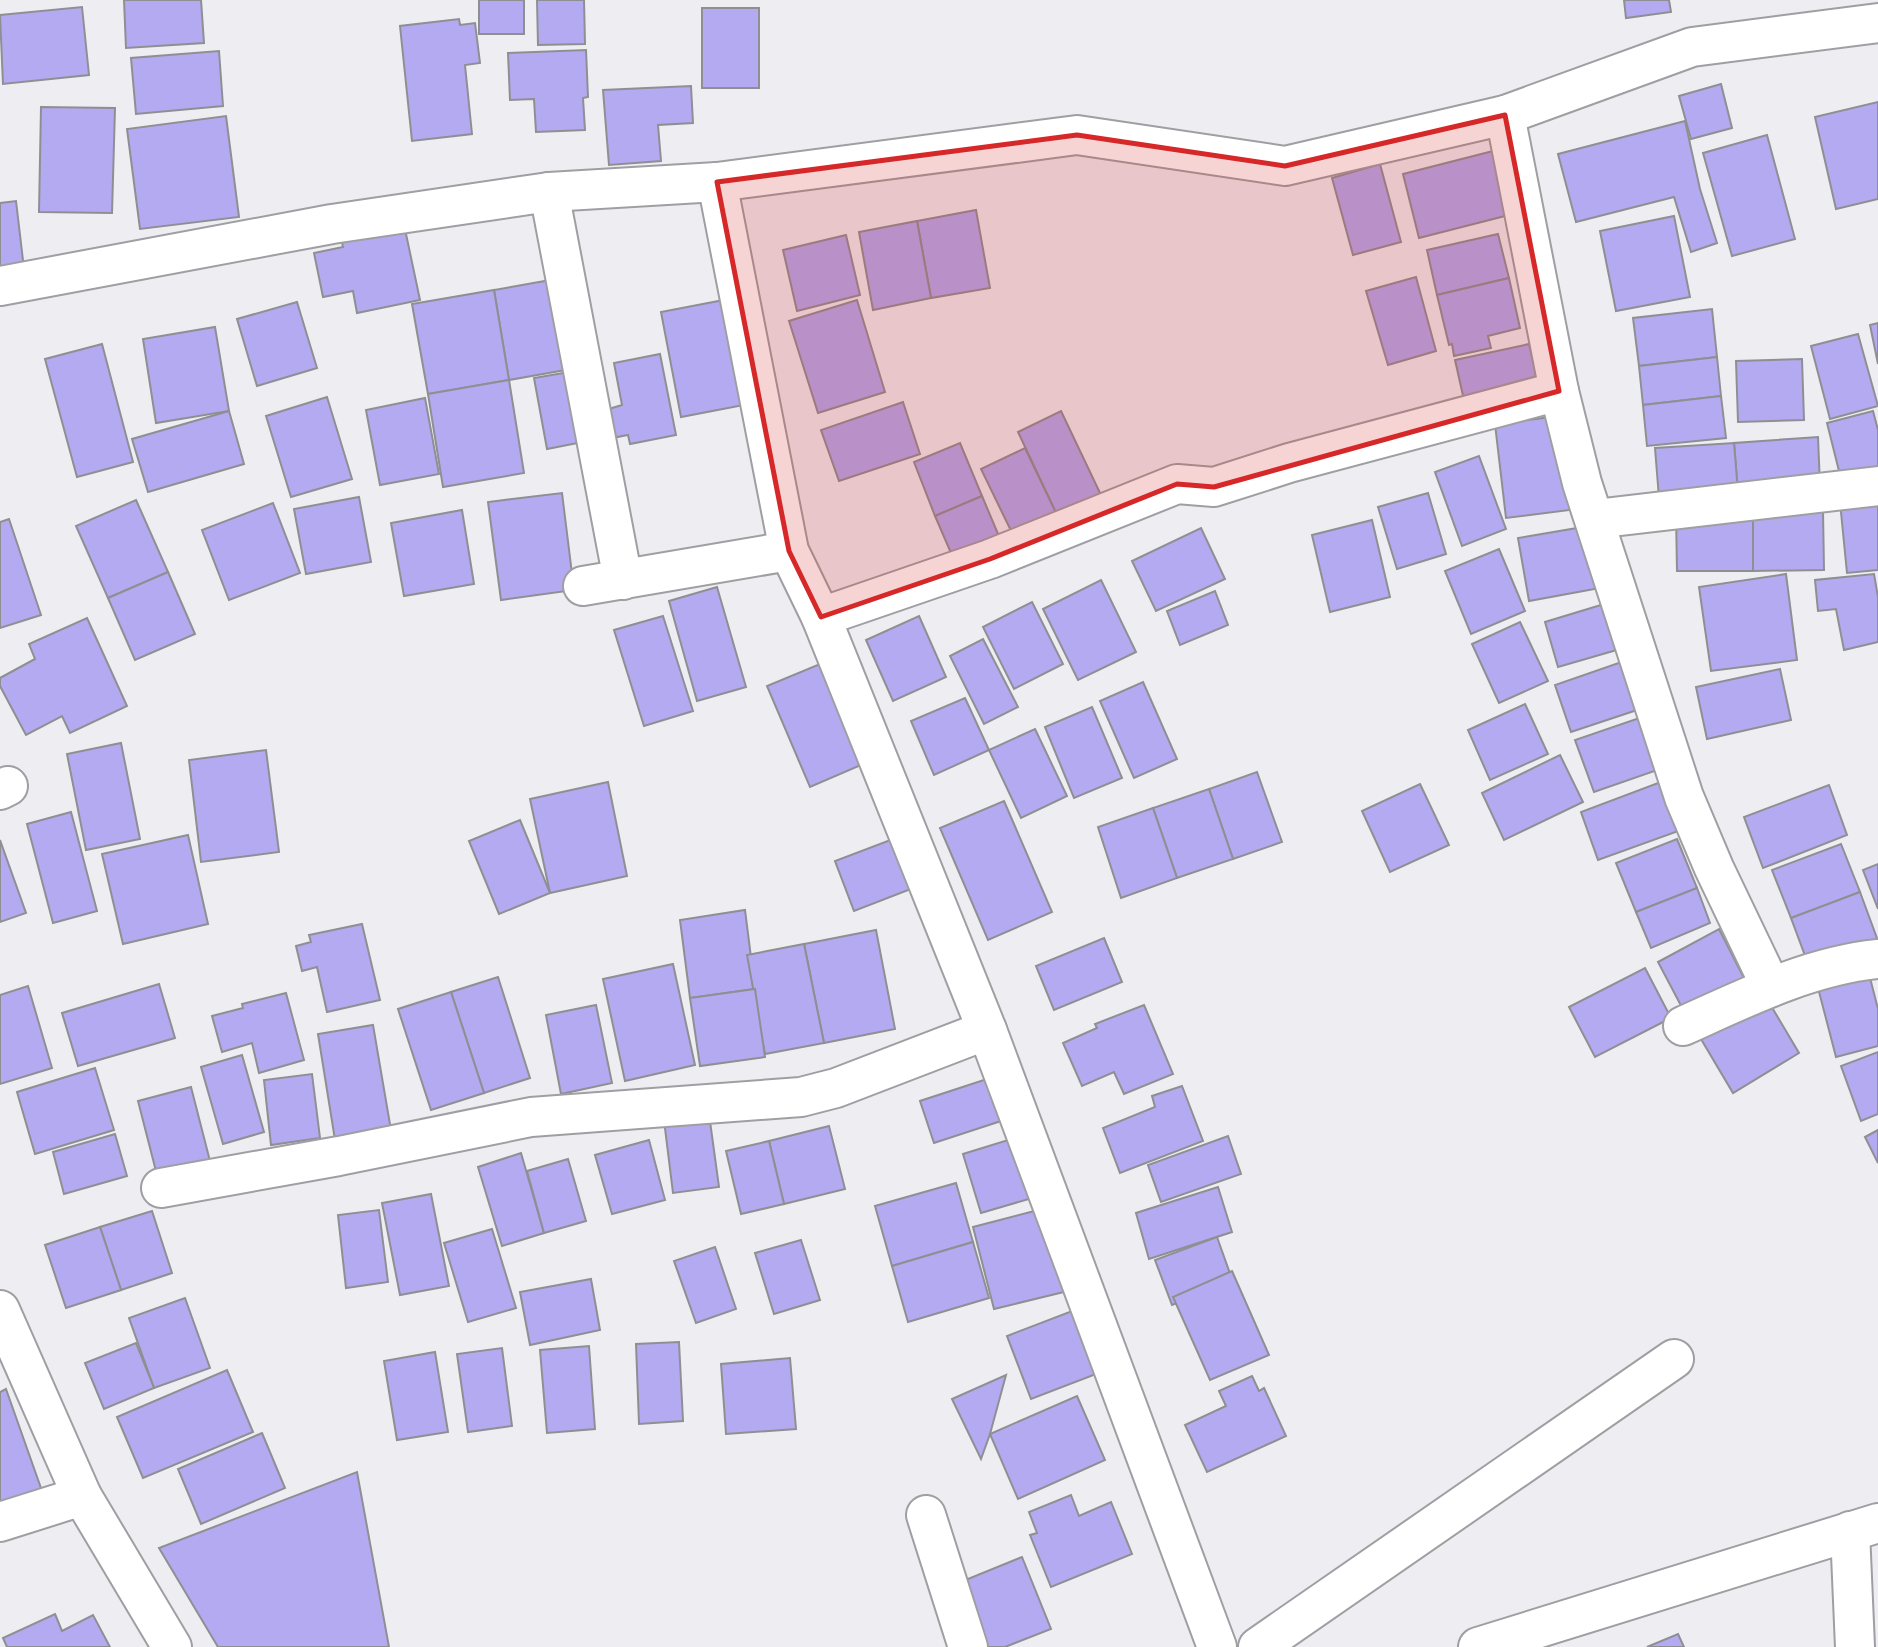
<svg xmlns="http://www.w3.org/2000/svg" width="1878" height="1647" font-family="'Space Grotesk',sans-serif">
	<rect width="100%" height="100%" fill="#eeeef2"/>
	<g fill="#b3aaf2" stroke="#8f8f93" stroke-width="2">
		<polygon points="124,0 201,0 204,43 126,48"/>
		<rect x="479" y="0" width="45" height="34"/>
		<polygon points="537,0 584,0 585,44 538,45"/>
		<polygon points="1624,0 1669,0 1671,12 1626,18"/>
		<polygon points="82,7 89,75 3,84 0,15"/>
		<rect x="702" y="8" width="57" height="80"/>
		<polygon points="459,19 460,25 475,23 480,63 465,65 472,134 412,141 400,26"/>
		<polygon points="586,50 588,97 583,98 585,130 536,132 534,99 510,100 508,53"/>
		<polygon points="219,51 223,106 136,114 131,58"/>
		<polygon points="1721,84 1732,128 1691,139 1679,96"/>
		<polygon points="691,86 693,123 658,125 661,161 609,165 603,90"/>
		<polygon points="1878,102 1878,199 1836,209 1815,117"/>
		<polygon points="41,107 115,108 112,213 39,212"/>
		<polygon points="226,116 239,217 140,229 127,129"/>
		<polygon points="1685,121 1700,189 1717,243 1691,252 1674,197 1576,222 1558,154"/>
		<polygon points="1767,135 1795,239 1732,256 1703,153"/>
		<polygon points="1493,151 1509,215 1419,238 1403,174"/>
		<polygon points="1380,164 1401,242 1353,255 1332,178"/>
		<polygon points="16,201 24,269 0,272 0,203"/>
		<polygon points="976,210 990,288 931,298 917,221"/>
		<polygon points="402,215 420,300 357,313 353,291 323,297 314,253 343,247 339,229"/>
		<polygon points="1674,216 1690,297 1616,311 1600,231"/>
		<polygon points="917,221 931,298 873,310 859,232"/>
		<polygon points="1498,234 1509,278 1437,295 1427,250"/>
		<polygon points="846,235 860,295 797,311 783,250"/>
		<polygon points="1416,277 1436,351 1388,365 1366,291"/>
		<polygon points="562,278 577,368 509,380 494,290"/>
		<polygon points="1509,278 1520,328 1488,336 1491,348 1454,356 1452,344 1449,345 1437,295"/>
		<polygon points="494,290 509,380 428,394 412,304"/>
		<polygon points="729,299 749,404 681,417 661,312"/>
		<polygon points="857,300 885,392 818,413 789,321"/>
		<polygon points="297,302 317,368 257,386 237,319"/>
		<polygon points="1712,309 1717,357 1639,366 1633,318"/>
		<polygon points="1878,323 1878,364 1870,325"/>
		<polygon points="215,327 229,411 156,423 143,339"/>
		<polygon points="1858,334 1878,406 1830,419 1811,346"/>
		<polygon points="102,344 133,462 77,477 45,359"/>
		<polygon points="1529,344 1540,392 1466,409 1455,360"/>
		<polygon points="660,354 676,435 630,444 628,435 607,439 602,411 622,405 614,363"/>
		<polygon points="1717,357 1721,396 1643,405 1639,366"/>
		<polygon points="1802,359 1804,420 1738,422 1736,361"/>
		<polygon points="581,370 593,440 547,449 534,378"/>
		<polygon points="509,380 524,473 443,487 428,394"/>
		<polygon points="1721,396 1726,438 1647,446 1643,405"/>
		<polygon points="327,397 352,479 291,497 266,416"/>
		<polygon points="425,398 439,474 380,485 366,410"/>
		<polygon points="903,402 920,454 839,481 821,430"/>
		<polygon points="229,411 244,464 148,492 132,439"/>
		<polygon points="1061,411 1101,495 1057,515 1018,432"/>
		<polygon points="1873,411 1878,430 1878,478 1843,487 1827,423"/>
		<polygon points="1559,416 1570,510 1506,518 1495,424"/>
		<polygon points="1818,437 1820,486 1738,492 1734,443"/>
		<polygon points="960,443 982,496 935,516 914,462"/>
		<polygon points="1734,443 1738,492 1659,498 1655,448"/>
		<polygon points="1025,448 1057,515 1014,537 981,469"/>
		<polygon points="1479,456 1506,529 1462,546 1435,472"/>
		<polygon points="562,493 574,590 501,600 488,502"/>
		<polygon points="1428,493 1446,554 1397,569 1378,507"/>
		<polygon points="982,496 1001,541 954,560 935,516"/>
		<polygon points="359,497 371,562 306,574 294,509"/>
		<polygon points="1878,498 1878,570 1847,573 1840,502"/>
		<polygon points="136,500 168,572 108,598 76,526"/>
		<polygon points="273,503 300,573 229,600 202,530"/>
		<polygon points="462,510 474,584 404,596 391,523"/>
		<polygon points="1823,511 1824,570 1753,571 1753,512"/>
		<polygon points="1753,512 1753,571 1677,571 1676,513"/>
		<polygon points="9,519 41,615 0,628 0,522"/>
		<polygon points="1372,520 1390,597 1330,612 1312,535"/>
		<polygon points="1589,526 1600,588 1529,601 1518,538"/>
		<polygon points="1201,528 1225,579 1156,611 1132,561"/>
		<polygon points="1499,549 1525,611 1471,634 1445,571"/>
		<polygon points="168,572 195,634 135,660 108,598"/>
		<polygon points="1786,574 1797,660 1711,671 1699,587"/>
		<polygon points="1874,574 1878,597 1878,642 1844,650 1836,609 1818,611 1815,580"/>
		<polygon points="1101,580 1136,652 1078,680 1043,609"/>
		<polygon points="717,587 746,687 697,701 669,601"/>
		<polygon points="1215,591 1228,625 1180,645 1167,611"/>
		<polygon points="1614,601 1627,647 1558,667 1545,622"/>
		<polygon points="1032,602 1063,664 1014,689 983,627"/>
		<polygon points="663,616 693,711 644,726 614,630"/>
		<polygon points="919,616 946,677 893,701 866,640"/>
		<polygon points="87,618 127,706 70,733 62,716 26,735 0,686 0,678 35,659 29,644"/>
		<polygon points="1520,622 1548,681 1499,703 1472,644"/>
		<polygon points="983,639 1018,707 984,724 950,656"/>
		<polygon points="1633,658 1649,706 1571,732 1555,685"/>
		<polygon points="820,664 861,765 810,787 767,686"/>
		<polygon points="1780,669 1791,720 1707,739 1696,687"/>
		<polygon points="1143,682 1177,759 1134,778 1100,701"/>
		<polygon points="965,698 989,750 934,775 911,721"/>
		<polygon points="1525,704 1548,754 1490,780 1468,730"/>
		<polygon points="1092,707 1122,778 1074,798 1045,727"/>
		<polygon points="1651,714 1669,766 1594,792 1575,740"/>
		<polygon points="1035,729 1067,796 1021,818 989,750"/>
		<polygon points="121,743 140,839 86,850 67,754"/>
		<polygon points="266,750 279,852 201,862 189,760"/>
		<polygon points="1560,755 1583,802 1504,840 1482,793"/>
		<polygon points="1257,772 1282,842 1233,859 1209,789"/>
		<polygon points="1666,780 1684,829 1598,860 1581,812"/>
		<polygon points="608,782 627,876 550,893 530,799"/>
		<polygon points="1420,784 1449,845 1390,872 1362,811"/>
		<polygon points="1829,785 1847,835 1763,868 1744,817"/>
		<polygon points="1209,789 1233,859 1177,878 1153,808"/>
		<polygon points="1004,801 1052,912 988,940 940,828"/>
		<polygon points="1153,808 1177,878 1121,898 1098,827"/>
		<polygon points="71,812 97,911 53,923 27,824"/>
		<polygon points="520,820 550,893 499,914 469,841"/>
		<polygon points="188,835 208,924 123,944 102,854"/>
		<polygon points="893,839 911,889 854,911 835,861"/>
		<polygon points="1677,839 1697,888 1636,912 1616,863"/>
		<polygon points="0,840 26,913 0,922"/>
		<polygon points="1841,844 1860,892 1791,918 1772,870"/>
		<polygon points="1878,864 1878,909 1863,870"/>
		<polygon points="1697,888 1710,923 1651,948 1636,912"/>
		<polygon points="1860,892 1878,941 1810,969 1791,918"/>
		<polygon points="745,910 755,989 690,998 680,920"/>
		<polygon points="362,924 380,1000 327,1012 317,967 302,971 296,946 311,942 309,935"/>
		<polygon points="1719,929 1748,986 1687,1017 1658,962"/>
		<polygon points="876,930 895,1029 824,1043 804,944"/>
		<polygon points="1104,938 1122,982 1054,1010 1036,966"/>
		<polygon points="804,944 824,1043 765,1054 747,955"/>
		<polygon points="673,964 695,1065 625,1081 603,979"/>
		<polygon points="1645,968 1671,1018 1595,1057 1569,1007"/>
		<polygon points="1868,970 1878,1009 1878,1046 1836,1057 1817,984"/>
		<polygon points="498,977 530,1078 484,1093 451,992"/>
		<polygon points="159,984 175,1038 78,1066 62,1013"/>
		<polygon points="28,986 52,1068 0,1084 0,995"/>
		<polygon points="755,989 765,1057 700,1066 690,998"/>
		<polygon points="451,992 484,1093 431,1110 398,1009"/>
		<polygon points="286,993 304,1060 259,1073 252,1043 222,1052 212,1016 243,1008 242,1004"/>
		<polygon points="1767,999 1799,1053 1733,1093 1701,1039"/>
		<polygon points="596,1005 612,1083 561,1094 546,1015"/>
		<polygon points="1144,1005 1173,1074 1124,1094 1114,1072 1082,1086 1063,1043 1097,1028 1095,1024"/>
		<polygon points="373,1025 392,1136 336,1146 318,1034"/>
		<polygon points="1878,1052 1878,1114 1861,1121 1841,1066"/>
		<polygon points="242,1055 264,1132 223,1144 201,1067"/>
		<polygon points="95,1068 114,1130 35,1154 17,1092"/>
		<polygon points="312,1074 320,1138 271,1145 264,1080"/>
		<polygon points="990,1078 1004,1120 934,1143 920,1101"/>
		<polygon points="1182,1086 1203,1141 1120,1173 1103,1128 1155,1107 1152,1096"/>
		<polygon points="191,1087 211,1165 158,1179 138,1101"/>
		<polygon points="709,1114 719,1187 673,1193 664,1120"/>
		<polygon points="829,1126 845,1189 784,1204 769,1141"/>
		<polygon points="1878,1130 1878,1163 1865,1137"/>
		<polygon points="115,1134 127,1176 64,1194 53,1152"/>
		<polygon points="1021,1136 1039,1196 981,1213 963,1154"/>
		<polygon points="1228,1136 1241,1174 1161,1202 1148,1165"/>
		<polygon points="649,1140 665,1200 612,1214 595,1155"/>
		<polygon points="769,1141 784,1204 741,1214 726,1151"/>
		<polygon points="521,1153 544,1233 502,1246 478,1167"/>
		<polygon points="568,1159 586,1221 544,1233 527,1171"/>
		<polygon points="956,1183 973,1242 892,1266 875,1206"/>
		<polygon points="1218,1187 1232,1232 1149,1259 1136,1213"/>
		<polygon points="431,1194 449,1286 400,1295 382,1203"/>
		<polygon points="1046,1208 1068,1291 994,1309 973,1227"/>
		<polygon points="379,1210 388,1282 346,1288 338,1215"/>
		<polygon points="152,1211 172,1273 121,1290 100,1227"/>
		<polygon points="100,1227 121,1290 66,1308 45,1245"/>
		<polygon points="492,1229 516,1308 468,1322 444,1243"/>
		<polygon points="1217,1237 1233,1282 1172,1305 1155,1260"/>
		<polygon points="801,1240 820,1300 774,1314 755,1253"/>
		<polygon points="973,1242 989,1298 908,1322 892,1266"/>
		<polygon points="715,1247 736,1309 696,1323 674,1261"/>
		<polygon points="1232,1271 1269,1355 1210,1380 1173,1297"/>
		<polygon points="591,1279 600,1330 530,1345 520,1292"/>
		<polygon points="185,1298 210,1368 154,1388 129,1318"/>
		<polygon points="1080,1308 1104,1371 1031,1399 1007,1336"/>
		<polygon points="679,1342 683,1421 639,1424 636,1344"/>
		<polygon points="136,1343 154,1388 104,1409 85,1363"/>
		<polygon points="589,1346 595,1429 547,1433 540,1350"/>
		<polygon points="502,1348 512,1426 468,1432 457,1354"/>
		<polygon points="435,1352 448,1432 397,1440 384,1361"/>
		<polygon points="790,1358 796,1429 726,1434 721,1364"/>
		<polygon points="227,1370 253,1432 143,1478 117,1417"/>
		<polygon points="1006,1375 990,1434 981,1459 952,1399"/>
		<polygon points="1252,1376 1259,1391 1264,1388 1286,1436 1207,1472 1185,1425 1226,1406 1219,1391"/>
		<polygon points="6,1389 42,1491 0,1507 0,1392"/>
		<polygon points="1077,1396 1105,1460 1018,1499 990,1434"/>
		<polygon points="262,1433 285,1488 201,1524 178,1469"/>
		<polygon points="357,1472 389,1647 218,1647 159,1548"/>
		<polygon points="1071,1495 1079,1516 1111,1502 1132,1554 1051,1587 1030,1535 1037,1533 1029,1512"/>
		<polygon points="1022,1557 1051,1629 1005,1647 983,1647 958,1583"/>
		<polygon points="55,1614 62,1631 93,1615 110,1647 7,1647 3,1638"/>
		<polygon points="1678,1634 1684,1647 1647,1647"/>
	</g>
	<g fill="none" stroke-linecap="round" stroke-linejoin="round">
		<defs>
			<g id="minor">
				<polyline points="1505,115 1559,391 1582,483 1684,797 1714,868 1771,987"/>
				<polyline points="717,182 789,551 821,617 987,1030 1217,1647"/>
				<polyline points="549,192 623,580"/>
				<polyline points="0,286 332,224 549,192 717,182 1077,135 1285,166 1505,115 1692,47 1878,23"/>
				<polyline points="1595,519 1878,486"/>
				<polyline points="583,586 789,551"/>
				<polyline points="821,617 990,559 1177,484 1214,487 1289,463 1559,391"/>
				<polyline points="0,790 8,786"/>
				<path d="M1683,1026C1745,998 1809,966 1878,959"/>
				<polyline points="161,1188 339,1156 531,1117 801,1097 836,1088 987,1030"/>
				<polyline points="0,1310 82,1496 172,1647"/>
				<polyline points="926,1515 968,1647"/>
				<polyline points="0,1522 82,1496"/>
				<polyline points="1850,1531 1855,1647"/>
				<polyline points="1258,1647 1674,1359"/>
				<polyline points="1478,1647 1878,1523"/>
			</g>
		</defs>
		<use href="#minor" stroke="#9f9fa3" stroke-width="42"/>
		<use href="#minor" stroke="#fff" stroke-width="38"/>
	</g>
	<path fill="#d62828" fill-opacity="0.2" stroke="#d62828" stroke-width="5" stroke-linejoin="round" d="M1505,115L1559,391L1214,487L1177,484L990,559L821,617L789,551L717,182L1077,135L1285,166Z"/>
</svg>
